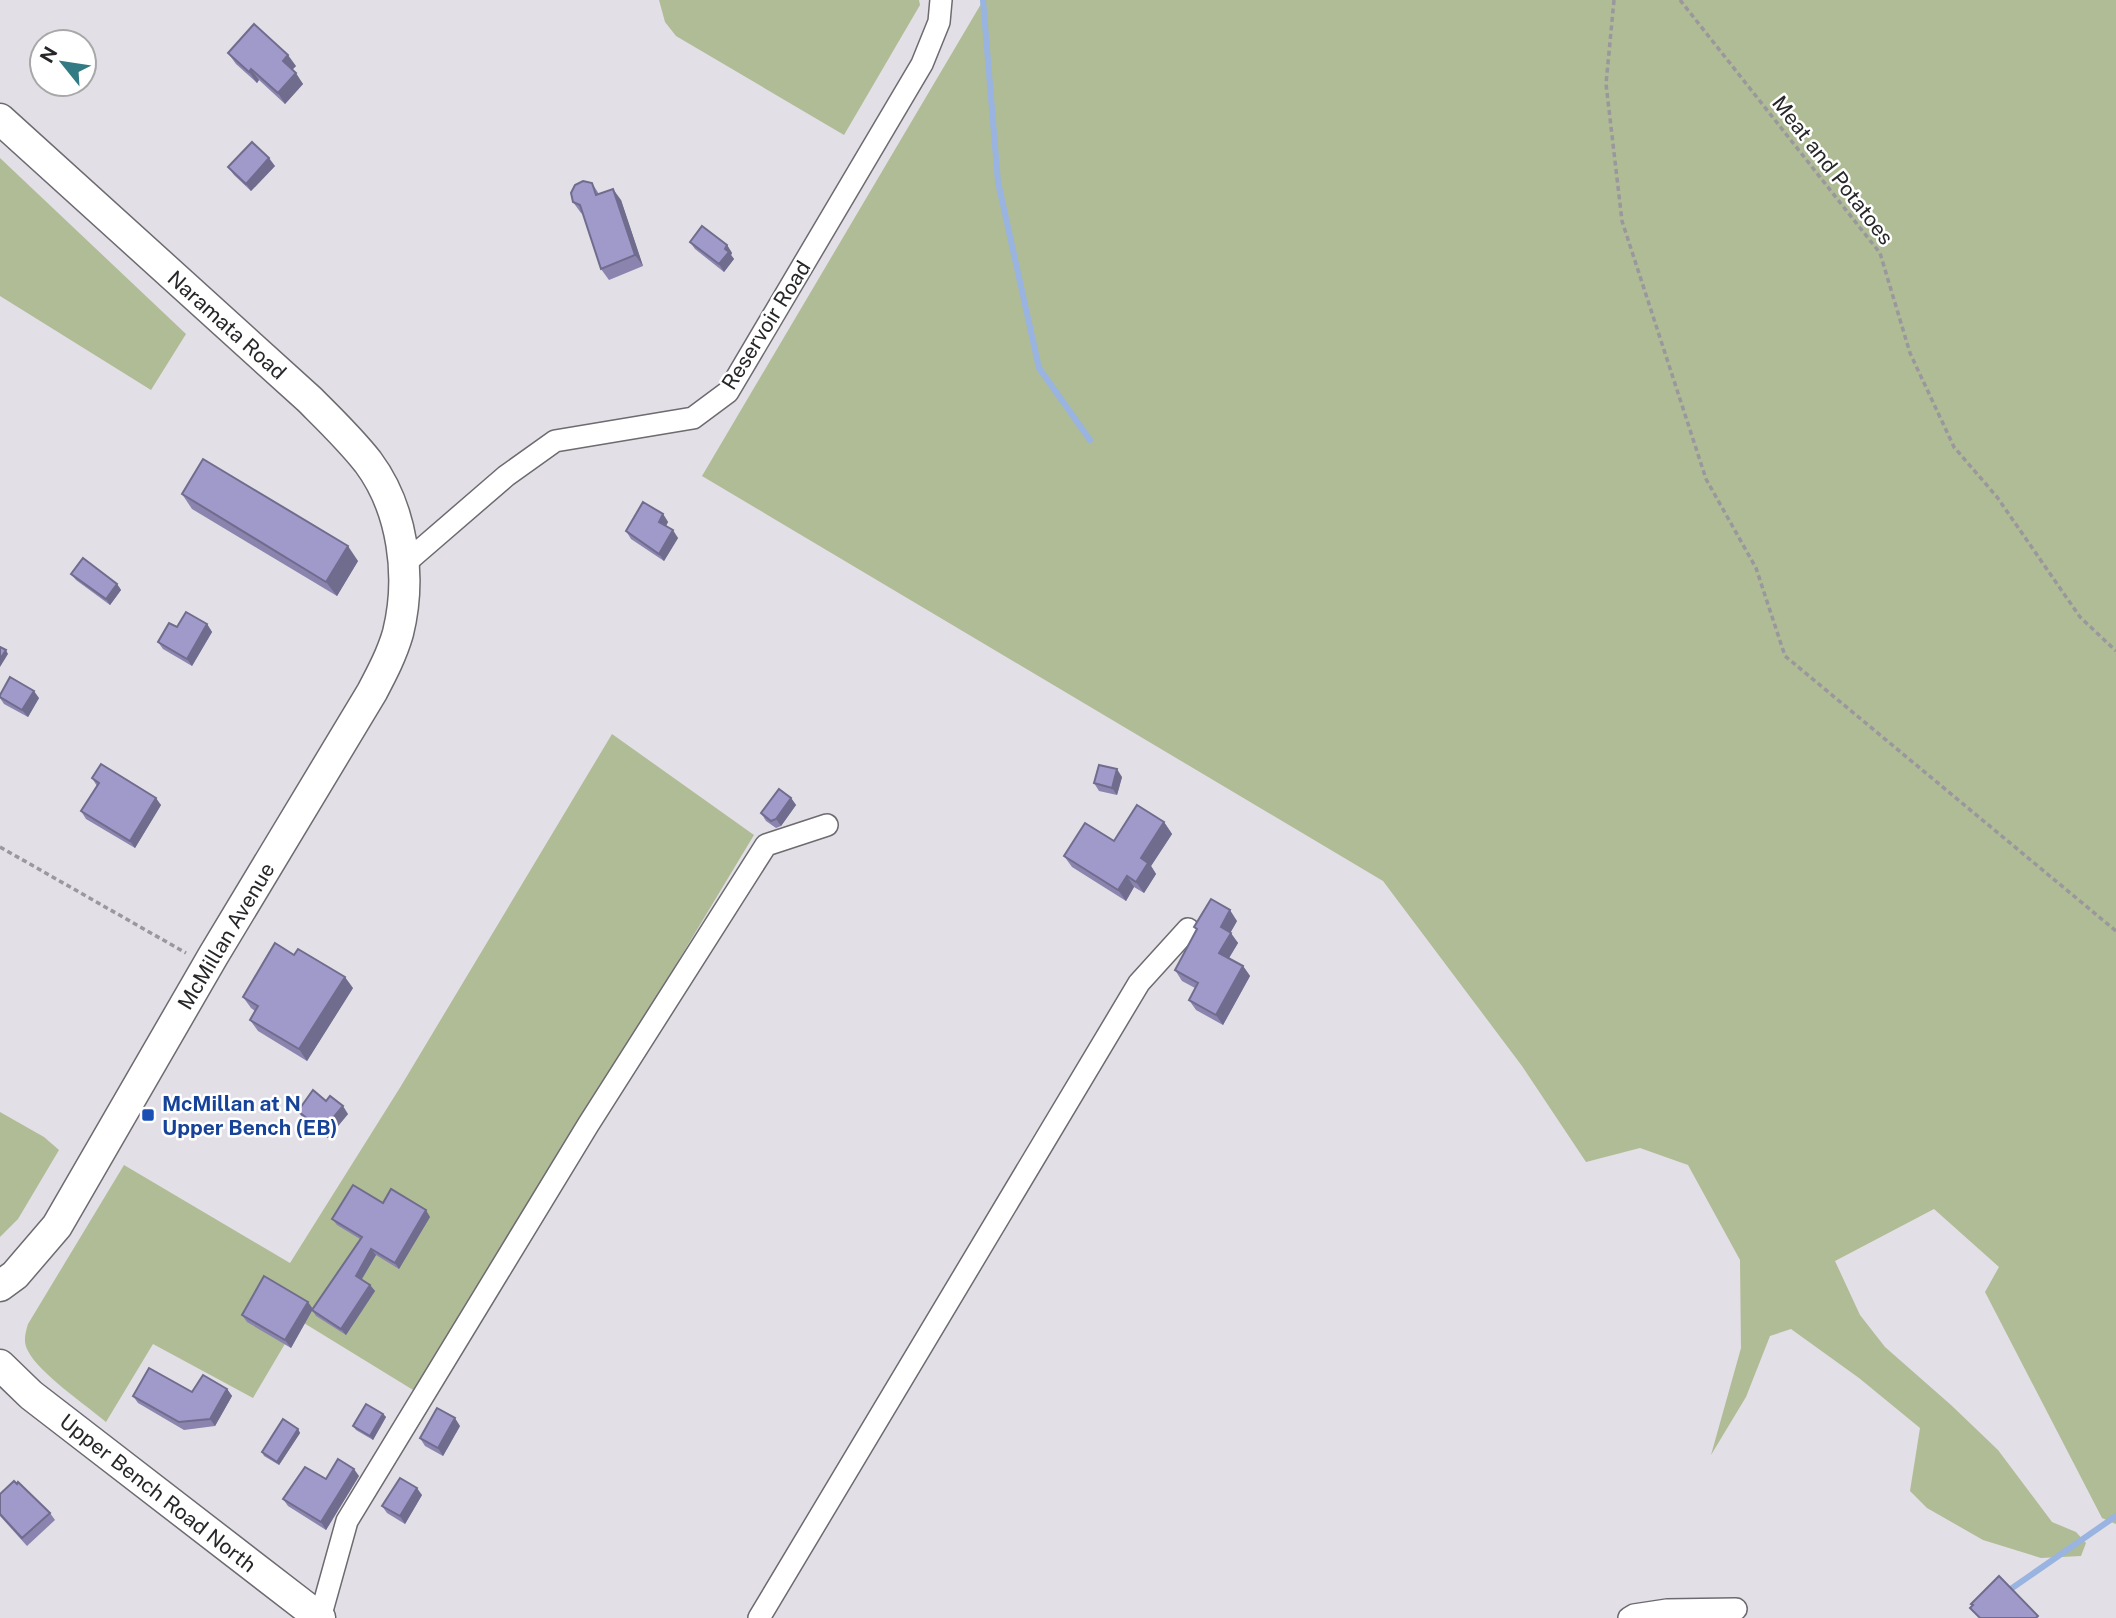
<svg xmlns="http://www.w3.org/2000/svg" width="2116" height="1618" font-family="'Public Sans',sans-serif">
	<rect width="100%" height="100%" fill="#e3dfe6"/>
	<g fill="#afbc96">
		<polygon points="659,0 919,0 920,5 844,135 676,36 665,22"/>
		<polygon points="980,0 2116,0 2116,1524 2102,1518 1985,1292 1999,1267 1934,1209 1835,1261 1860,1315 1885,1347 1951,1405 1998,1450 2052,1522 2076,1532 2086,1543 2081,1556 2041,1558 1983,1540 1927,1508 1910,1491 1920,1428 1859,1378 1791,1329 1770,1336 1746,1397 1711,1455 1741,1348 1740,1260 1688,1165 1640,1148 1586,1162 1522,1066 1383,881 702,476 981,4"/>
		<polygon points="0,158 186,334 151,390 0,296"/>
		<path d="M612,734L754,835L418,1393L299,1320L253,1398L153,1344L106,1422C87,1406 38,1372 28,1351C23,1342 25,1334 28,1324L124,1165L290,1263L401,1086Z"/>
		<polygon points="0,1112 44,1137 59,1150 18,1219 0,1237"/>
	</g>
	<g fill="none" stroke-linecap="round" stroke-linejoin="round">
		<g stroke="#99b4e0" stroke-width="6">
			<polyline points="983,0 998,182 1039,368 1090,440"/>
			<polyline points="2005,1593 2116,1516"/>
		</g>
		<defs>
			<g id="street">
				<polyline points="403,565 506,476 555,441 693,418 728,392 922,64 939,22 941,0"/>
				<polyline points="320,1618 347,1521 588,1125 766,845 827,825"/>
				<polyline points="759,1618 1139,983 1188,929"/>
				<polyline points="1629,1618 1634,1615 1667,1610 1736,1609"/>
			</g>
			<g id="secondary">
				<path d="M0,119L309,399C329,419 350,439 368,462C403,509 412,576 398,633C392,654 382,673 372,692L213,956L57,1226L15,1275L0,1286"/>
				<polyline points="0,1365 31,1395 320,1618"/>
			</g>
		</defs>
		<use href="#street" stroke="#6d6a70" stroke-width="24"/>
		<use href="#secondary" stroke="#6d6a70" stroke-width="33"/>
		<g stroke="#9a979d" stroke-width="3.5" stroke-dasharray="5 3.5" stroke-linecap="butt">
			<polyline points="1614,0 1606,84 1622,221 1706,479 1756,568 1785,656 2116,931"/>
			<polyline points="1680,0 1880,253 1910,353 1954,447 1997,497 2080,617 2116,651"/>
			<polyline points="0,847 186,953"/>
		</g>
		<use href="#street" stroke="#fff" stroke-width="21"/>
		<use href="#secondary" stroke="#fff" stroke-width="30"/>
	</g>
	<g fill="#8a84af">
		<polygon points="228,53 296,66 292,70 303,84 285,104 259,80 257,83 236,64"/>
		<polygon points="275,166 251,191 234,175 228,167"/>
		<polygon points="592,183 599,194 621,200 643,266 609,280 601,269 583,214 581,213 573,202"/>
		<polygon points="690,242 727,245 732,253 731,255 734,259 724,272 695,249"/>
		<polygon points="182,494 358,561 337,596 192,509"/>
		<polygon points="663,514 668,522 666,526 678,538 664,561 631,539 626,531"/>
		<polygon points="71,574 117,584 121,590 110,605 76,580"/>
		<polygon points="207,624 212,632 192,666 163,649 158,642 177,627"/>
		<polygon points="0,695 39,698 28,717 4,704 0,698"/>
		<polygon points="1122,777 1117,795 1099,791 1094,783"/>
		<polygon points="92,778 161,805 135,848 86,819 81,811 97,786"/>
		<polygon points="791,798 796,805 781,826 776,828 766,821 761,813"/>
		<polygon points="1164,822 1172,834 1151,866 1156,874 1144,893 1134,887 1126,901 1072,867 1064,856 1114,841"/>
		<polygon points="1237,921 1230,933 1238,943 1229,958 1243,966 1250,976 1223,1025 1196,1010 1189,1000 1195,988 1182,981 1175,970 1197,930 1194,927"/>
		<polygon points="353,988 307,1061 258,1031 250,1020 255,1011 251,1008 243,997"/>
		<polygon points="298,1111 348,1114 328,1138 303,1118"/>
		<polygon points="383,1203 430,1217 399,1269 376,1255 362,1279 370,1285 375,1291 346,1335 316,1316 312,1310 291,1348 247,1322 242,1315 312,1309 360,1239 337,1225 332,1219"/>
		<polygon points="227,1389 232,1396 215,1426 184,1430 138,1403 133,1396 192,1392"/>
		<polygon points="383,1414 386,1417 373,1440 356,1430 353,1426"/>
		<polygon points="460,1426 443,1456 425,1446 420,1438"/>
		<polygon points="298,1429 300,1433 279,1465 264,1456 262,1452"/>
		<polygon points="359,1476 326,1530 288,1506 283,1499 326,1479"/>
		<polygon points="17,1484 50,1513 55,1520 27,1546 0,1516 0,1494"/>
		<polygon points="422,1495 405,1524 387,1513 382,1506"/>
	</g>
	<g fill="#706c8e">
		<polygon points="288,55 296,66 290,72 283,61"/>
		<polygon points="251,69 259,80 257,83 249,72"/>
		<polygon points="296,73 303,84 285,104 278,93"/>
		<polygon points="269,158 275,166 251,191 246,184"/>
		<polygon points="613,189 621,200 643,266 635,255"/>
		<polygon points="727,245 732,253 731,255 734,259 724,272 719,264 725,249"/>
		<polygon points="663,514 668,522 664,529 659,522"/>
		<polygon points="673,530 678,538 664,561 659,554"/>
		<polygon points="348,546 358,561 337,596 326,582"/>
		<polygon points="117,584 121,590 110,605 106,599"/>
		<polygon points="207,624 212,632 192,666 187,659"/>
		<polygon points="6,650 8,654 0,667 0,659"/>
		<polygon points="34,691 39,698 28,717 22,710"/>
		<polygon points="1117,769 1122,777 1117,795 1112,788"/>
		<polygon points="156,798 161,805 135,848 130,841"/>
		<polygon points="791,798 796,805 781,826 776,819"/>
		<polygon points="1164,822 1172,834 1151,866 1156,874 1144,893 1136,882 1141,858"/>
		<polygon points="1127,876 1134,887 1126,901 1118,890"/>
		<polygon points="1230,910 1237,921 1228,937 1221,927"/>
		<polygon points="1231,933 1238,943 1226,963 1219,953"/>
		<polygon points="1243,966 1250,976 1223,1025 1216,1015"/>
		<polygon points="345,977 353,988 307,1061 299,1049"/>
		<polygon points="343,1106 348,1114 328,1138 322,1131"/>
		<polygon points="426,1210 430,1217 399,1269 395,1263"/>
		<polygon points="371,1249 376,1255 360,1282 356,1276"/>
		<polygon points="370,1285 375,1291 346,1335 341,1329"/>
		<polygon points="308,1302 313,1309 291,1348 285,1340"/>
		<polygon points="227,1389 232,1396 215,1426 210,1419"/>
		<polygon points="383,1414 386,1417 373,1440 370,1436"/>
		<polygon points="455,1418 460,1426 443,1456 438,1448"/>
		<polygon points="298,1429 300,1433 279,1465 277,1462"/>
		<polygon points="354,1469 359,1476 326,1530 321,1522"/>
		<polygon points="417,1488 422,1495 405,1524 400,1516"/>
	</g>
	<g fill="#a09acb" stroke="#706c8e" stroke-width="2">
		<polygon points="254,24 288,55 283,61 296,73 278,93 251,69 249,72 228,53"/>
		<polygon points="252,142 269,158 246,184 228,167"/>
		<polygon points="583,181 592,183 596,195 613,189 635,255 601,269 580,205 573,202 571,193 575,185"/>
		<polygon points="702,226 727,245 725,249 729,252 719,264 690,242"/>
		<polygon points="203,459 348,546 326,582 182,494"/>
		<polygon points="643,502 663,514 659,522 673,530 659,554 626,531"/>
		<polygon points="83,558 117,584 106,599 71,574"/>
		<polygon points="186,612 207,624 187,659 158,642 169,623 177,627"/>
		<polygon points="0,647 6,650 0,659"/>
		<polygon points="10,677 34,691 22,710 0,697 0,695"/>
		<polygon points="101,764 156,798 130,841 81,811 99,783 92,778"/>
		<polygon points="1099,765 1117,769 1112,788 1094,783"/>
		<polygon points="779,789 791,798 776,819 771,821 761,813"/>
		<polygon points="1137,805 1164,822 1141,858 1148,863 1136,882 1127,876 1118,890 1064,856 1085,823 1114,841"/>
		<polygon points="1211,899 1230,910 1221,927 1231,933 1219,953 1243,966 1216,1015 1189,1000 1198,983 1175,970 1197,929 1194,927"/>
		<polygon points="275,943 294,955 298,949 345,977 299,1049 250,1020 258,1006 243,997"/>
		<polygon points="313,1090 326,1101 330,1096 343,1106 322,1131 298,1111"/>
		<polygon points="353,1185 383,1203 391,1189 426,1210 395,1263 371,1249 356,1276 370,1285 341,1329 312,1310 362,1237 332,1219"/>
		<polygon points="264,1276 308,1302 285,1340 242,1315"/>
		<polygon points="149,1368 192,1392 203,1375 227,1389 210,1419 179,1422 133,1396"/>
		<polygon points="366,1404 383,1414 370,1436 353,1426"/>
		<polygon points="437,1408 455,1418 438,1448 420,1438"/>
		<polygon points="283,1419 298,1429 277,1462 262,1452"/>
		<polygon points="338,1459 354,1469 321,1522 283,1499 305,1467 326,1479"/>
		<polygon points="400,1478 417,1488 400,1516 382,1506"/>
		<polygon points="14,1481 17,1484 18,1482 50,1513 22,1538 0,1514 0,1494"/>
		<polygon points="1999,1576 2038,1616 2036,1618 1980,1618 1970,1608 1973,1605 1971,1604"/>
	</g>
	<rect fill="#1a4fb4" stroke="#fff" stroke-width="2.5" x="141" y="1108" width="14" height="14" rx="3.5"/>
	<g text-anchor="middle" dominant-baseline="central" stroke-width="5" stroke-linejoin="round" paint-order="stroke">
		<g font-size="21" fill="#272629" stroke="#fff">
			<text transform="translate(1833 170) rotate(52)">Meat and Potatoes</text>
			<text transform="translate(227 325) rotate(42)">Naramata Road</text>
			<text transform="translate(766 325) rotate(-58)">Reservoir Road</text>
			<text transform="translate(226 936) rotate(-59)">McMillan Avenue</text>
			<text transform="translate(158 1493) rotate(38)">Upper Bench Road North</text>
		</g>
		<g font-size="21" font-weight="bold" fill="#164399" stroke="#fff" text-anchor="start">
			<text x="162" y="1103">McMillan at N<tspan x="162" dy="24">Upper Bench (EB)</tspan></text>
		</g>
	</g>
	<g transform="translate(63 63) rotate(300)"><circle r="33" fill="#ffffff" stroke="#a9a8a9" stroke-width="2"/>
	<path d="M0-5L12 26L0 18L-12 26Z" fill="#337b84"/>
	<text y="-10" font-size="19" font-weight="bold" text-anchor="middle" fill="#272629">N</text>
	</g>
</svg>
